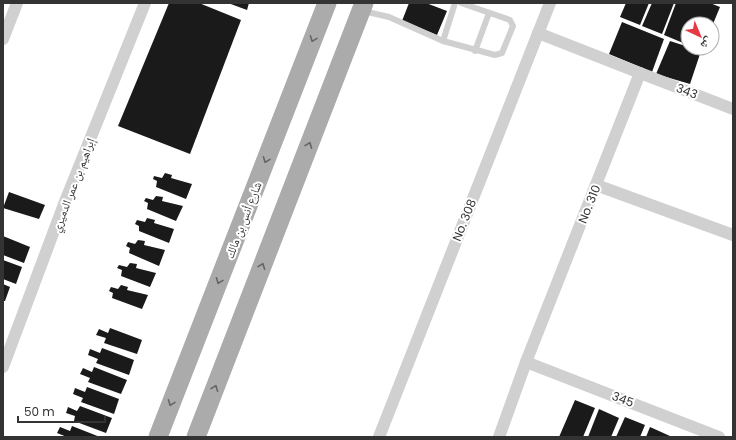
<svg xmlns="http://www.w3.org/2000/svg" width="736" height="440" font-family="Poppins,'Noto Naskh Arabic',sans-serif">
	<rect width="100%" height="100%" fill="#fff"/>
	<g fill="#1a1a1a">
		<polygon points="169,3 199,3 241,20 190,154 118,126"/>
		<polygon points="228,3 249,3 247,10"/>
		<polygon points="409,3 426,3 447,11 437,35 402,21"/>
		<polygon points="626,3 649,3 640,25 620,17"/>
		<polygon points="652,3 674,3 662,34 642,26"/>
		<polygon points="676,3 710,3 720,7 713,24 688,24 688,45 664,35"/>
		<polygon points="622,22 664,39 652,72 609,54"/>
		<polygon points="670,41 701,51 690,84 656,74"/>
		<polygon points="165,173 172,175 171,178 192,184 186,199 156,187 157,181 153,179 154,176 162,178"/>
		<polygon points="9,192 45,205 39,219 3,208"/>
		<polygon points="156,196 163,197 162,201 183,206 176,221 147,209 148,203 144,201 146,198 153,200"/>
		<polygon points="147,218 155,220 154,223 174,229 169,243 139,231 139,226 135,224 137,220 145,222"/>
		<polygon points="3,236 30,247 24,263 3,255"/>
		<polygon points="138,240 145,241 144,245 165,250 159,266 129,253 130,248 126,246 128,242 135,244"/>
		<polygon points="3,260 22,267 16,284 3,279"/>
		<polygon points="130,263 137,264 136,268 156,273 150,287 121,276 122,270 117,268 119,265 127,267"/>
		<polygon points="3,284 10,287 5,301 3,301"/>
		<polygon points="121,285 128,287 127,290 148,295 142,309 112,298 113,293 109,291 111,287 118,289"/>
		<polygon points="110,328 142,340 137,354 104,343 106,338 96,335 99,329 108,333"/>
		<polygon points="102,348 134,360 129,375 96,363 98,359 88,355 90,349 100,353"/>
		<polygon points="94,367 127,380 121,394 88,382 90,378 80,374 83,368 92,372"/>
		<polygon points="87,387 119,399 114,414 81,402 83,398 73,394 75,388 85,392"/>
		<polygon points="575,400 595,408 583,437 559,437"/>
		<polygon points="80,406 112,418 106,433 74,421 75,416 66,413 68,407 77,411"/>
		<polygon points="599,409 619,418 611,437 588,437"/>
		<polygon points="625,417 645,425 640,437 616,437"/>
		<polygon points="72,426 100,437 67,437 57,433 60,427 70,431"/>
		<polygon points="650,427 670,436 670,437 646,437"/>
	</g>
	<g fill="none" stroke-linecap="round" stroke-linejoin="round">
		<g stroke="#d0d0d0" stroke-width="6">
			<polyline points="363,11 389,17 443,41 495,55 502,53 513,26 510,20 461,3"/>
			<polyline points="443,41 455,3"/>
			<polyline points="475,51 489,13"/>
		</g>
		<g stroke="#d0d0d0" stroke-width="12">
			<polyline points="3,39 17,3"/>
			<polyline points="640,73 733,109"/>
			<polyline points="596,185 733,235"/>
			<polyline points="526,362 719,437"/>
			<polyline points="3,367 64,204 145,3"/>
			<polyline points="379,437 550,3"/>
			<polyline points="499,437 526,362 640,73 538,33"/>
		</g>
		<g stroke="#ababab" stroke-width="19">
			<polyline points="158,437 327,3"/>
			<polyline points="196,437 364,3"/>
		</g>
	</g>
	<defs><path id="oneway-chevron" d="M-2-3.5L2.5 0L-2 3.5" fill="none" stroke-width="1.6" stroke-linecap="round" stroke-linejoin="round"/></defs>
	<g stroke="#636363">
		<use href="#oneway-chevron" transform="translate(313 39) rotate(111)"/>
		<use href="#oneway-chevron" transform="translate(309 145) rotate(-69)"/>
		<use href="#oneway-chevron" transform="translate(266 160) rotate(111)"/>
		<use href="#oneway-chevron" transform="translate(262 266) rotate(-69)"/>
		<use href="#oneway-chevron" transform="translate(219 281) rotate(111)"/>
		<use href="#oneway-chevron" transform="translate(215 388) rotate(-69)"/>
		<use href="#oneway-chevron" transform="translate(171 403) rotate(111)"/>
	</g>
	<g text-anchor="middle" dominant-baseline="central" stroke-width="4" stroke-linejoin="round" paint-order="stroke">
		<g font-size="12" fill="#333" stroke="#fff">
			<text transform="translate(687 91) rotate(21)">343</text>
			<text transform="translate(73 185) rotate(-69)">إبراهيم بن عمر الدميري</text>
			<text transform="translate(589 204) rotate(-68)">No. 310</text>
			<text transform="translate(243 220) rotate(-69)">شارع أنس بن مالك</text>
			<text transform="translate(464 220) rotate(-68)">No. 308</text>
			<text transform="translate(623 399) rotate(21)">345</text>
		</g>
	</g>
	<rect width="736" height="440" fill="none" stroke="#333333" stroke-width="8"/>
	<g transform="translate(700 36) rotate(136)"><circle r="19" fill="#ffffff" stroke="#adadad"/>
	<path d="M0-3L7 15L0 10L-7 15Z" fill="#e63946"/>
	<text y="-6" font-size="11" font-weight="bold" text-anchor="middle" fill="#333333">ش</text>
	</g>
	<path d="M18 416v6h87v-6" fill="none" stroke="#333333" stroke-width="2"/>
	<text x="24" y="416" font-size="12" fill="#333333" stroke="#ffffff" stroke-width="3" paint-order="stroke">50 m</text>
</svg>
